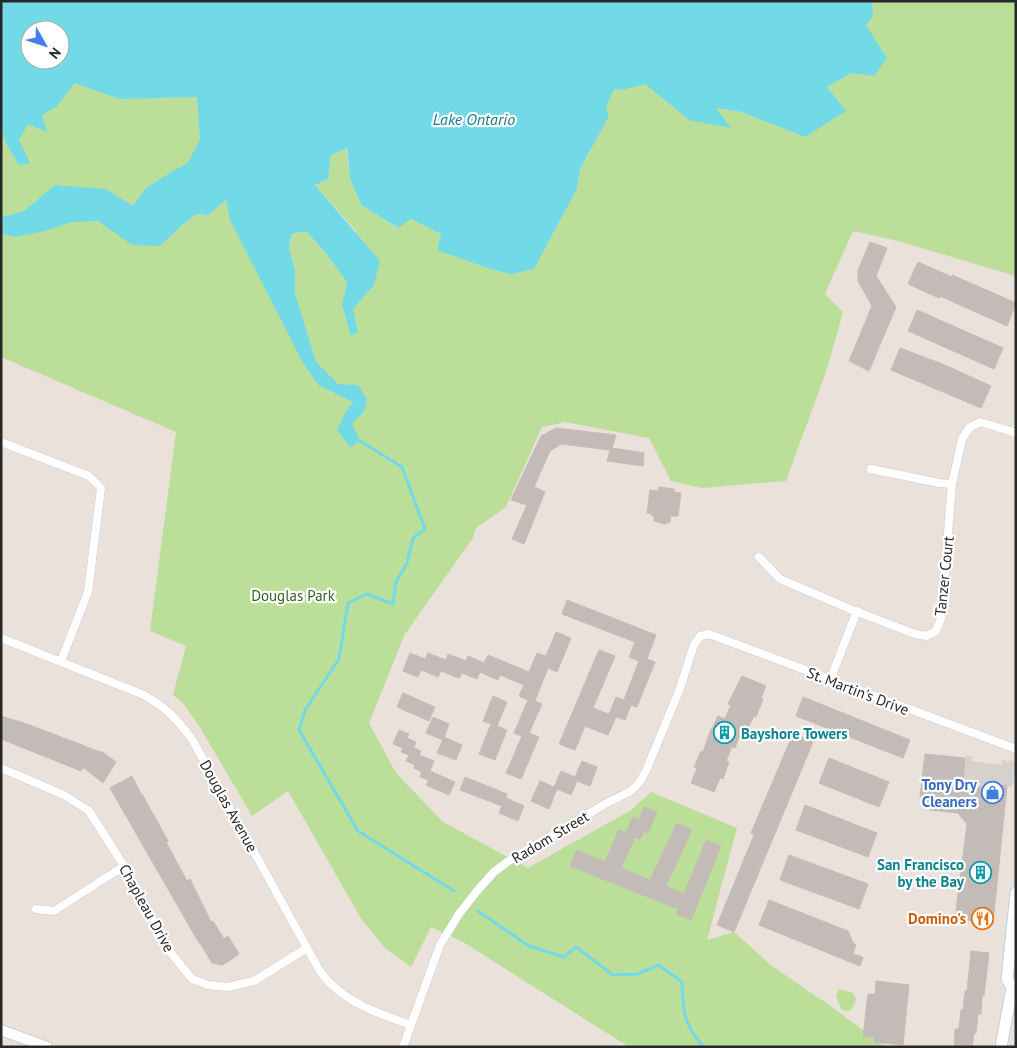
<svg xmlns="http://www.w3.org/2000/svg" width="1017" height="1048" font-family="'PT Sans',sans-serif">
	<rect width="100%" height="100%" fill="#eae1da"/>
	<g fill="#bbde99">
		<polygon points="872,1 1016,1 1016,276 898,241 853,231 825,294 843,312 827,369 786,481 702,488 671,481 649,438 565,422 542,427 506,507 476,528 473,538 405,634 369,723 396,773 443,822 528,868 631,810 651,792 737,828 707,940 734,932 772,966 829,1005 886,1047 629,1047 463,942 431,927 411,967 385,948 362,920 288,791 252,816 201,729 183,703 173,695 186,646 150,631 176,432 1,357 1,120 69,64 211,44 197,214 208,215 226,200 230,216 315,362 295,293 295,270 289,247 292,234 306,231 324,251 347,282 342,304 358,332 353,309 374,285 356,231 315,185 328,179 331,155 346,147 350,178 361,205 397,228 411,219 441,234 437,249 490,269 534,269 577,189 580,169 591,150 519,83 645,84 715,108 741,112 805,137 826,87 852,73 851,39 872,15"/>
		<polygon points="839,989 853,993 856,999 852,1009 848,1011 842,1010 836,997"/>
	</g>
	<polygon fill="#d6d1cd" points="966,755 972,757 971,761 1001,765 1002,759 1008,762 1011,759 1016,764 1016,774 1012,775 1014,776 1012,787 991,784 990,788 963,786"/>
	<path fill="#72dae7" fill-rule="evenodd" d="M1,1H872L873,16L866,25L887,58L874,76L852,73L827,87L846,111L805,137L741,112L716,108L731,128L689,120L645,84L622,90L614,89L606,107L609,116L580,169L577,189L534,269L511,274L490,269L437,250L441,234L411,219L398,228L361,205L350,178L347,148L331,155L328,179L315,185L380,261L374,285L353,309L358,332L351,336L342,304L347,282L324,251L306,231L292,234L289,247L295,270V293L316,362L338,384L358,385L367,399L364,412L352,423L360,441L350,447L337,430L345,413L353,402L318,385L302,361L230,220L226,200L208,215L197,214L182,225L160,246L132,245L98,221L72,222L45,231L15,237L1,234V217L24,211L55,185L106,189L133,206L146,188L173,171L188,163L200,139L197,97L119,99L75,83L56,107L42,115L47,132L28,124L19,140L30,163L19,165L6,143L1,127ZM30,30H60V60H30Z"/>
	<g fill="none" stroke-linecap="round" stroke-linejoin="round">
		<g stroke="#72dae7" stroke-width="3">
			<polyline points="360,441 402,467 425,529 413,538 407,563 396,582 393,604 367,594 348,603 339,659 305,710 299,730 358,831 454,891"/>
			<path d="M478,911L529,946L564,957L576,947L613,975L637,974L659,965L682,982C683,1011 683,1024 704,1047"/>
		</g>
	</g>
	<g fill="#c2bbb7" stroke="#c5bcb4">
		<polygon points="870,242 887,248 876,276 896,307 869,371 849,361 872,306 858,281 858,270"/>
		<polygon points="918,262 952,277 952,275 1016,303 1007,326 940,296 939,298 908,284"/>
		<polygon points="917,310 1003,348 994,369 908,331"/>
		<polygon points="900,348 945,365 991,386 981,408 891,370"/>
		<polygon points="556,428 616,435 612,448 644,453 643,466 607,461 610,450 561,444 550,451 534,487 545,492 524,544 512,539 527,505 511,500 541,436"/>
		<polygon points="659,487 674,489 674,492 681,493 678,516 671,516 670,522 664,524 654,521 654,516 652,516 652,514 647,513 650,490 658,491"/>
		<polygon points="567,600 656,635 647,659 655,662 637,707 631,705 625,720 609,714 616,697 624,700 639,661 629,657 635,642 562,614"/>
		<polygon points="556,632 571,638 557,672 548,668 535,701 542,704 529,733 539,737 521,779 506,773 522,736 514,733 528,700 519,696 524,685 500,675 498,680 480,672 477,679 462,673 459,678 441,671 438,677 421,670 418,677 403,671 410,653 425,659 428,653 446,660 448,654 466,661 468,656 484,663 488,655 529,672 537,653 546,656"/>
		<polygon points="599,650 615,656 593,708 616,717 608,735 585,726 575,750 559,744"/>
		<polygon points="742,676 766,686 761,698 763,699 756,717 754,716 748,728 743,726 735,748 732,747 726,761 729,762 723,779 720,778 714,792 691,783 697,768 694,767 701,751 703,752 711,729 712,729 718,716 725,719 731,705 728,704"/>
		<polygon points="403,693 435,707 429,721 397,707"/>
		<polygon points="493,696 507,702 497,726 507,730 495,760 479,754 491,724 483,721"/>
		<polygon points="803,697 910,740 903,758 796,716"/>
		<polygon points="1,716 30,725 100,752 101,751 116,762 103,783 83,767 81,771 1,739"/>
		<polygon points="433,717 449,724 443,740 426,733"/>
		<polygon points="399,730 409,734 407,738 416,742 414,748 421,751 419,755 434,761 430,771 455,782 449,795 426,785 429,780 420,777 422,772 414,768 415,765 406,761 409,755 401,752 403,748 393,744"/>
		<polygon points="793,734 813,742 734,932 717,925 754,835 751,833"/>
		<polygon points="444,737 462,745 456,760 437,753"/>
		<polygon points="925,754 965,758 963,786 990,788 990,784 1007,786 993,923 955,919 967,824 958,813 930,810 931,803 921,802 920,797"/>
		<polygon points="829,758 889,782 879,807 819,783"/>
		<polygon points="582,761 597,767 590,786 577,781 571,795 557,789 549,809 531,801 540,781 554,787 561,771 575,777"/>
		<polygon points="132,776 141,794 142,794 168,841 166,842 187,881 190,879 211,922 213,921 224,939 228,936 239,954 223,965 212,963 200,943 199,943 110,788"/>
		<polygon points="465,777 507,794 506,798 524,806 518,821 499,813 502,806 460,790"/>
		<polygon points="805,805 877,833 868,857 796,830"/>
		<polygon points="644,807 657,812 648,833 644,831 640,839 635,837 621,868 650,880 677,823 692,830 666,886 684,894 706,840 721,846 691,920 676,914 678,909 570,866 577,850 605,862 619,830 626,832 633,817 639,820"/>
		<polygon points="789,855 868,884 859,909 780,880"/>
		<polygon points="769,900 848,931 853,943 856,945 853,954 863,957 860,966 759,925"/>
		<polygon points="971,951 989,953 984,996 982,995 981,1014 978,1014 976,1033 974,1033 972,1047 954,1047 955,1029 959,1029 961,1010 963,1010 965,991 967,991"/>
		<polygon points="876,981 909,985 903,1045 874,1042 874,1037 863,1037 868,994 875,994"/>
	</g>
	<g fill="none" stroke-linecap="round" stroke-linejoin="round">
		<defs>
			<g id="minor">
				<polyline points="1,442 89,476 101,488 88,592 61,661"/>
				<polyline points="871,469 939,483 952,484"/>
				<polyline points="759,557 780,579 850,609 915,634 927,636 936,631 941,618 952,484 962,439 969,428 980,422 1016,433"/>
				<path d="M1,638L144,695C167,708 178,720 193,741L307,948C313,958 319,973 328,981C349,1004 382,1015 411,1025"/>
				<polyline points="830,680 857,611"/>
				<polyline points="1,768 64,795 89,811 124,866 171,953 192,979 208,985 228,987 254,981 307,948"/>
				<polyline points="36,909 54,911 124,866"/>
				<polyline points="403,1047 440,945 459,914 477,891 494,872 510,860 607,803 631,791 639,783 646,771 679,691 694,645 700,636 709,634 1016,749"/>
			</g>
			<polyline id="tertiary" points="1,1030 47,1047"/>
			<g id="secondary">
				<polyline points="1012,988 1007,979 1016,893"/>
				<polyline points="1001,1047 1012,988 1016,984"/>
			</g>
		</defs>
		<use href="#minor" stroke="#c9ced9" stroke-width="9"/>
		<use href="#tertiary" stroke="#c9ced9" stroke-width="12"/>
		<use href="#secondary" stroke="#c9ced9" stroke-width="13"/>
		<use href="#minor" stroke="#fff" stroke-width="8"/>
		<use href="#tertiary" stroke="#fff" stroke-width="10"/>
		<use href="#secondary" stroke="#fff" stroke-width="11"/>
	</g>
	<defs>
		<symbol id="building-ring" viewBox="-11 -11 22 22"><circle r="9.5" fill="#fff" stroke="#0f9aa8" stroke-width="1.5"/><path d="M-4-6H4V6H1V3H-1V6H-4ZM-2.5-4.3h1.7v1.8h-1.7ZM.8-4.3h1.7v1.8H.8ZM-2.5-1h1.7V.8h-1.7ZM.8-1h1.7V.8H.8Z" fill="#0f9aa8"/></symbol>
		<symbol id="shop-ring" viewBox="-11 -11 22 22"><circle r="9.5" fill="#fff" stroke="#3f7fe0" stroke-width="1.5"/><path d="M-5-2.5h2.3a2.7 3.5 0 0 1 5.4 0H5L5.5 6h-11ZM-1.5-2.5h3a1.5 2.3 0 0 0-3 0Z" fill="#3f7fe0"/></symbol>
		<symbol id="restaurant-ring" viewBox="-11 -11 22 22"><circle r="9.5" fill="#fff" stroke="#e8710a" stroke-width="1.5"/><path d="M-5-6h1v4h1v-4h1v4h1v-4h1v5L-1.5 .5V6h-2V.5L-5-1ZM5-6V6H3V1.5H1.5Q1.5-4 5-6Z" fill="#e8710a"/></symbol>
	</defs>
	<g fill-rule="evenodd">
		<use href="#building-ring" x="712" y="720" width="25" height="25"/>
		<use href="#shop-ring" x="980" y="780" width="25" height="25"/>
		<use href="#building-ring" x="968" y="860" width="25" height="25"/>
		<use href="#restaurant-ring" x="970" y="906" width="25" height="25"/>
	</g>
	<g text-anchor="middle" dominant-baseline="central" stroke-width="4.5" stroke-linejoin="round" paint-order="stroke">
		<g font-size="15" fill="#282828" stroke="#fff">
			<text transform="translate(944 576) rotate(-84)">Tanzer Court</text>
			<text transform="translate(858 691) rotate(21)">St. Martin's Drive</text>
			<text transform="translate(229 806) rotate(61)">Douglas Avenue</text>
			<text transform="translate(550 837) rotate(-31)">Radom Street</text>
			<text transform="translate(147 908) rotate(61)">Chapleau Drive</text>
		</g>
		<g font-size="15" fill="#35601d" stroke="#fff">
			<text x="293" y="595">Douglas Park</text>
		</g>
		<g font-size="15" font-weight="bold" fill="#0d838f" stroke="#fff" text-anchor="start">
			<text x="741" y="733">Bayshore Towers</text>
			<text x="964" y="864" text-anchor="end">San Francisco<tspan x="964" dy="17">by the Bay</tspan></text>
		</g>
		<g font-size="15" font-weight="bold" fill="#366cbe" stroke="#fff" text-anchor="end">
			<text x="977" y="784">Tony Dry<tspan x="977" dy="17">Cleaners</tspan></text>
		</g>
		<g font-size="15" font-weight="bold" fill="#c56008" stroke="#fff" text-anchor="end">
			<text x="966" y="918">Domino's</text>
		</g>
		<g font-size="16" font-style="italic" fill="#147990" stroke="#fff">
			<text x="474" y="119">Lake Ontario</text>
		</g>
	</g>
	<rect width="1017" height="1048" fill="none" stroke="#282828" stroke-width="5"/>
	<g transform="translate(45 45) rotate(129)"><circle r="24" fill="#ffffff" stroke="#a9a9a9"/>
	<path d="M0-4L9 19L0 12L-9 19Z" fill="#427eef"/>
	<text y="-8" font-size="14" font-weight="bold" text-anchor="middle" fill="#282828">N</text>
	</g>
</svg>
